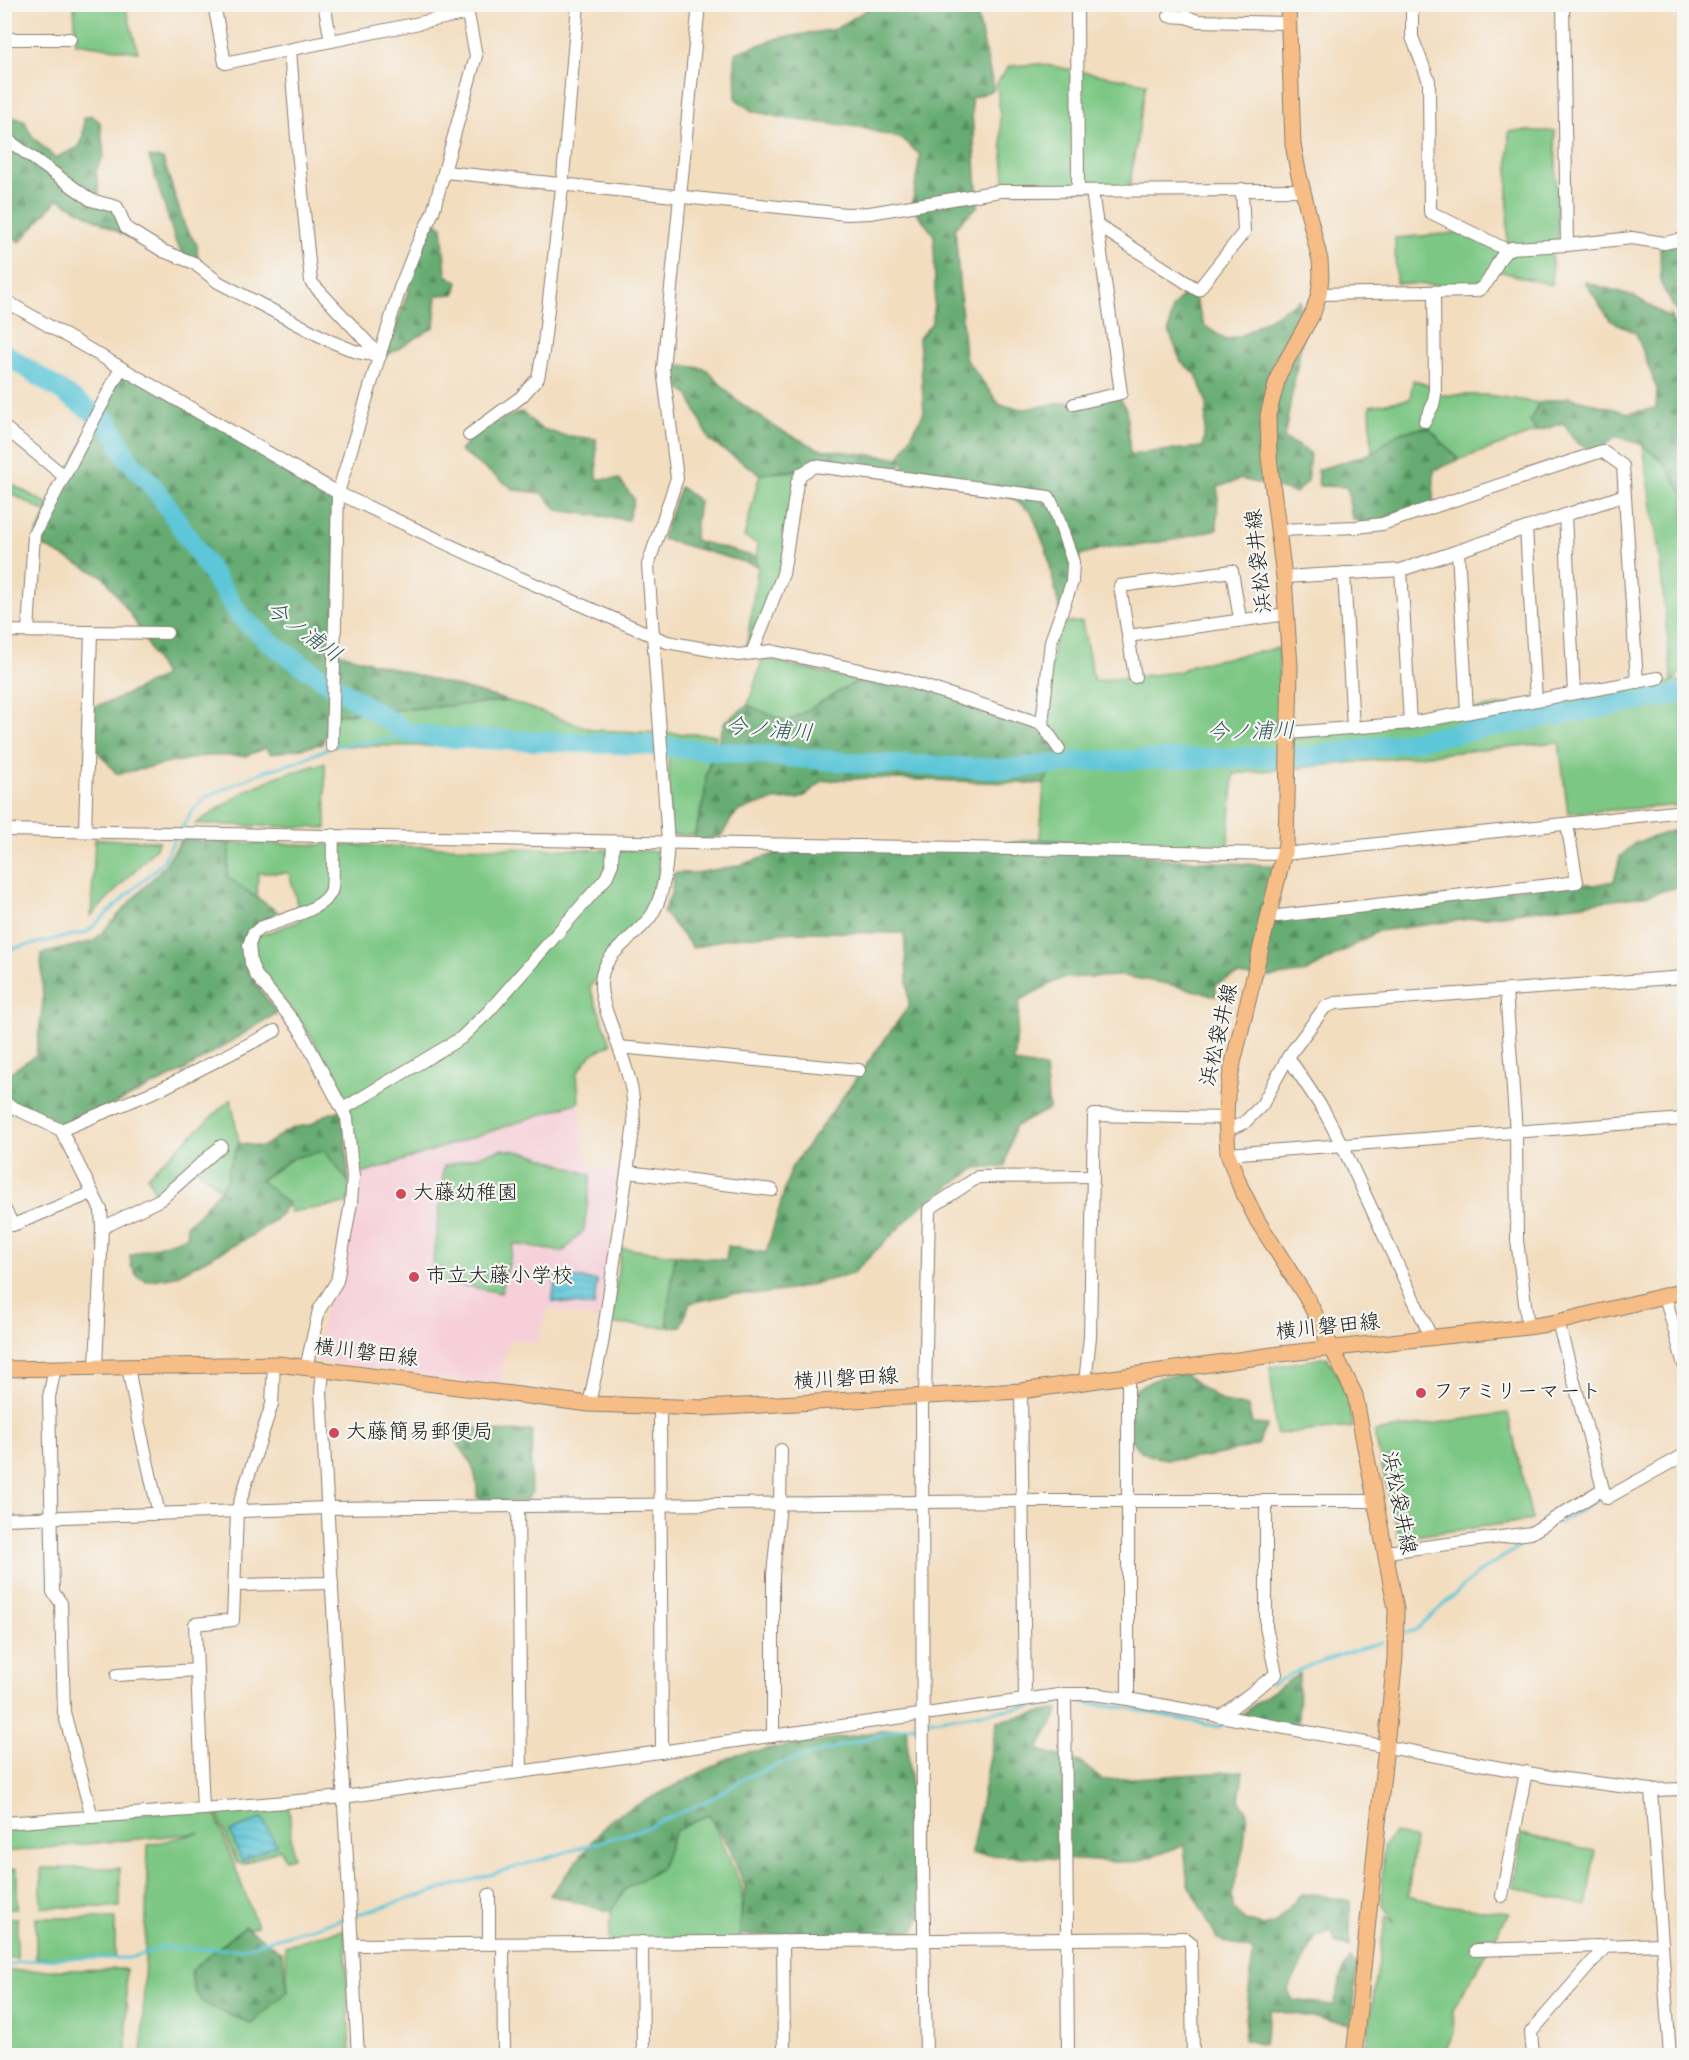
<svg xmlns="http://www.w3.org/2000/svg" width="1689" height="2060" font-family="'Indie Flower','Klee One',sans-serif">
	<defs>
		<pattern id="forest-firs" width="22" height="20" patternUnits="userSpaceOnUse" patternTransform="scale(1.5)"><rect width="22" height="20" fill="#66ac72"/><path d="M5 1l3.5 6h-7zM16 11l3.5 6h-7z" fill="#538b5d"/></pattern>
		<pattern id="water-rules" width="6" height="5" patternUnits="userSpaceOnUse" patternTransform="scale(1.5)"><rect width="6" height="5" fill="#5dc6d8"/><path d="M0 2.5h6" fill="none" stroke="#50aab9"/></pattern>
	</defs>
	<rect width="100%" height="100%" fill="#f6f6f2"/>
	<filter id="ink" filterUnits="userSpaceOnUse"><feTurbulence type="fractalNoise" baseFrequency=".0167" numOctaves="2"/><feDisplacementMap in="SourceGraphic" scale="12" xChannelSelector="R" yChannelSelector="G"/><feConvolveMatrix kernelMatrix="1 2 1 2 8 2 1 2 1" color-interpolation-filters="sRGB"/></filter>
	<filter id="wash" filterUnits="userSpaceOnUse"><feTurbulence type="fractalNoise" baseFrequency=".008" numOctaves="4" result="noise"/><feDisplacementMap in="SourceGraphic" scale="24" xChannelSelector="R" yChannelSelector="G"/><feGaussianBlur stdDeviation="1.35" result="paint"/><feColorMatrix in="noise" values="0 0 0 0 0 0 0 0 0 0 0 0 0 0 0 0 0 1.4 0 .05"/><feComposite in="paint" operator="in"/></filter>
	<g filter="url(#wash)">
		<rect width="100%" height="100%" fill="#f3ddbf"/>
		<polygon fill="#f6cfd9" points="579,1102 587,1164 618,1174 599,1320 548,1308 537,1343 509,1339 499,1386 315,1361 353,1177"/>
		<g fill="#7dc784" stroke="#4c7250" stroke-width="1.5">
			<polygon points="74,5 125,5 138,52 76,43"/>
			<polygon points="1040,64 1146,83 1129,190 1006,191 997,83 1009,66"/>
			<polygon points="1509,131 1555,131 1558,239 1552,246 1552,285 1494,270 1483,288 1396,283 1395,238 1470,232 1507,250"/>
			<polygon points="1413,380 1435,388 1435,395 1488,395 1540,403 1530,420 1536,432 1459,460 1428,427 1398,433 1372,453 1370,406 1410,399"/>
			<polygon points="1643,445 1664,463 1684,495 1684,668 1673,681 1684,681 1684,805 1568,813 1559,742 1234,774 1227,853 1040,839 1044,784 1059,749 1042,724 1057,623 1082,622 1094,681 1178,672 1195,664 1279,648 1278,741 1554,697 1672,682 1659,553"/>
			<polygon points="808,470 801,474 781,579 746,651 758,566 756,557 758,544 744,537 760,474"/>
			<polygon points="4,480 49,505 45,512 5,490"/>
			<polygon points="763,658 865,683 786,725 748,705"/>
			<path d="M509,701L594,730L716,735L706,775L705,795L694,835H670L668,747C556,747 444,745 332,746L333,715Z"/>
			<polygon points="325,763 326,828 195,824 247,790 278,776"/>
			<polygon points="95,839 159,841 155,849 91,916"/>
			<polygon points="230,843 662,851 655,907 620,939 590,988 611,1044 592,1054 577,1073 579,1102 353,1177 346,1107 313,1039 284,1000 259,973 254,952 258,936 300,921 295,894 289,873 258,873 257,899 227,877"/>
			<polygon points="231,1099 239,1143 228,1169 227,1180 220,1189 197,1168 157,1196 147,1176"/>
			<polygon points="502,1149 529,1153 591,1175 584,1230 563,1252 514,1244 501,1293 431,1279 444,1166"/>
			<polygon points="324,1150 349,1182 351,1203 290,1212 288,1204 260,1181 293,1158"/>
			<polygon points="621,1248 675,1255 667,1327 611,1324"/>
			<polygon points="1327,1357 1345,1388 1353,1427 1276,1434 1270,1367"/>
			<polygon points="1508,1413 1532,1520 1399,1538 1374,1432"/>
			<polygon points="213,1808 257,1926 239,1931 288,1991 285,1946 313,1937 345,1930 350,2055 142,2055 148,1845 199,1833 5,1852 5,1824"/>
			<polygon points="289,1808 293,1857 285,1859 280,1849 244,1864 237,1863 217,1813"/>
			<polygon points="710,1814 742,1888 740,1942 608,1943 611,1912 625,1889 661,1868 675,1831"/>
			<polygon points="1394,1833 1415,1839 1408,1896 1444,1905 1509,1913 1453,2010 1454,2033 1442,2055 1364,2056 1386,1916 1395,1923 1382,1904 1383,1847"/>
			<polygon points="1522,1834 1595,1851 1586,1906 1513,1887"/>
			<rect x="41" y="1868" width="79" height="39"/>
			<rect x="5" y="1869" width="12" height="40"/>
			<rect x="5" y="1918" width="12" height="40"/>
			<rect x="36" y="1918" width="79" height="40"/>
			<polygon points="126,1969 127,2055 5,2055 5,1971"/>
		</g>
		<g fill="url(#forest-firs)" stroke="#416447" stroke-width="1.5">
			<polygon points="874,5 975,5 994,90 971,98 978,206 955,227 965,358 1000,405 1024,409 1117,394 1126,409 1130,454 1203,447 1207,404 1196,374 1181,362 1169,331 1172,308 1191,286 1204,325 1226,340 1244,334 1300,300 1303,334 1284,438 1310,453 1307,481 1296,493 1241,479 1218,487 1217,529 1178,539 1137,546 1108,547 1080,555 1072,582 1060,612 1047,552 1032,513 997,486 903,477 904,464 900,459 900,477 819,467 760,474 710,441 689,396 670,379 669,363 706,369 735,399 780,430 819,449 899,458 924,412 919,338 932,323 935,293 934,235 912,206 920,155 902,139 859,127 789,119 752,111 736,99 735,53 779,38 836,29"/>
			<polygon points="91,115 100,122 104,155 96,170 100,202 116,213 157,253 58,199 20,242 5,231 5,190 9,178 5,175 5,116 24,120 32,136 55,158 79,147 83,137 84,118"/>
			<polygon points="149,157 163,159 185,227 197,245 198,266 187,260 176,243"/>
			<polygon points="432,221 442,226 446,275 458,282 455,294 437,295 434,327 386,356"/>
			<polygon points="1684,243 1684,318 1680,319 1661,284 1660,248"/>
			<path d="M1585,282L1634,296L1671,319L1669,312L1684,347V495L1664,463L1643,445L1616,436L1602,448C1577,449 1577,443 1563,423L1536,432L1530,420L1540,403L1569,397L1629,413L1656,408L1657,389L1636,333L1610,320Z"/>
			<polygon points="121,368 338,493 334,652 509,701 333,715 322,744 271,754 265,748 246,756 205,756 117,774 88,740 95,706 115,700 164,676 133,618 104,577 33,541"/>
			<polygon points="522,412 540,428 561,435 596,439 597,479 619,479 634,499 628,520 557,510 542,493 515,490 460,451 483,425"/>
			<polygon points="1428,427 1459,460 1434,470 1433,508 1371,526 1352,519 1347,487 1319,486 1317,470 1372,453 1398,433"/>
			<polygon points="680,487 699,501 694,540 756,557 758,566 662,539"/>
			<polygon points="855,682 937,690 1036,722 1058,754 1044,784 869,778 823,781 806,795 798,799 774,800 739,811 732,818 721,836 693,843 705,795 706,775 725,721 748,705 787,722"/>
			<polygon points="1684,827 1684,885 1645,896 1378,931 1307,972 1264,978 1237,975 1216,984 1216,996 1168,984 1122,976 1062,978 1020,1000 1014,1063 1045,1068 1049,1109 1014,1127 1005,1167 976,1168 920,1207 852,1274 790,1290 759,1294 733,1294 690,1303 681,1327 669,1327 667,1319 675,1255 726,1260 728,1246 766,1253 791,1168 909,1006 904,933 794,932 726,939 693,948 663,912 671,894 674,873 697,873 736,866 804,845 967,848 1040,839 1168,859 1281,866 1269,916 1577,882 1594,885 1614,881 1620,857 1635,843"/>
			<polygon points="182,839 230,843 227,877 278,912 245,933 248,973 277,1013 183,1071 61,1130 5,1103 5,1076 36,1055 43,1001 41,954 94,941 165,865"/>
			<polygon points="343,1109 349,1182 324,1151 293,1158 260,1180 288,1204 276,1219 251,1236 175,1276 147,1281 138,1277 131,1266 130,1255 188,1236 186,1225 199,1214 227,1181 228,1169 239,1143 262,1147 285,1132 296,1127 311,1125 323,1116"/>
			<path d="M1185,1374L1204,1389L1224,1402L1248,1407L1252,1424L1267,1425L1257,1445C1225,1454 1131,1480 1128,1426C1127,1415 1133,1401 1134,1390L1160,1377Z"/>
			<path d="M470,1424C488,1436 512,1430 532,1431C533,1447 528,1481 532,1492L527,1500L522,1502L484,1501L477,1497C478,1474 471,1460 457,1443L459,1435L469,1428Z"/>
			<polygon points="1299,1674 1298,1731 1237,1719 1257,1702"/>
			<polygon points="1060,1709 1038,1750 1080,1762 1102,1780 1243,1771 1239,1800 1247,1811 1244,1845 1232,1896 1233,1908 1245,1921 1263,1926 1276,1922 1300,1895 1314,1894 1350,1901 1350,1947 1337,1944 1331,1931 1316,1937 1288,1990 1293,2000 1334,2005 1344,1968 1351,1959 1357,1967 1351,2024 1271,2010 1264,2045 1244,2040 1253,1951 1217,1939 1188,1884 1184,1845 1133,1863 971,1854 997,1721"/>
			<polygon points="906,1727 921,1915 914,1931 846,1936 739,1935 745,1887 729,1846 709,1814 675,1831 661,1868 625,1889 611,1912 550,1895 610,1819 737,1754"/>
			<polygon points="245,1926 282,1953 288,1991 251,2024 204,2004 195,1992 190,1971"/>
		</g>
		<g fill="url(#water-rules)" stroke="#3c717a" stroke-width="1.5">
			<polygon points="556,1275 597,1281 594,1307 552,1301"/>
			<polygon points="262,1818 276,1845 242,1861 230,1832"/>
		</g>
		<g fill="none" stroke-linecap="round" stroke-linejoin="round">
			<g stroke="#5dc6d8" stroke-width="3">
				<polyline points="336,746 393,739 408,733"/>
				<polyline points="180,831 192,811 206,797 262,772 296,762 329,748"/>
				<polyline points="4,953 15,948 87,932 163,862 176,836"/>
				<polyline points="1557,1524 1603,1497"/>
				<polyline points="1405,1633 1416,1630 1477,1574 1533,1538"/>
				<path d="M1271,1685C1310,1662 1340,1655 1382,1642"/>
				<polyline points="1070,1701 1123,1707 1220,1727 1226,1721"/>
				<polyline points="927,1721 1060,1702"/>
				<polyline points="352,1916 643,1829 707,1801 747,1777 785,1762 918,1724"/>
				<polyline points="4,1969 18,1962 57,1958 129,1958 161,1948 240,1949 346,1918"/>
			</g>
			<polyline stroke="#5dc6d8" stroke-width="20" points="4,353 109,423 126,456 160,495 240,616 276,647 302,665 408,733 448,738 643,745 859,763 1009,769 1085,761 1314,756 1388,745 1684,693"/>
		</g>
	</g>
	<g filter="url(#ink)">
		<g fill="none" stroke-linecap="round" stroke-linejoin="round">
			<defs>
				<g id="minor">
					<polyline points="214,4 225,63 468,13"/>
					<polyline points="324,4 331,41"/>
					<polyline points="1077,4 1078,191"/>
					<polyline points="1412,4 1412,37 1429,81 1430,212 1507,250"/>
					<polyline points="1563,4 1567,245"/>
					<polyline points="1169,16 1186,17 1198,21 1288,23"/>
					<polyline points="4,39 70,39"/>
					<polyline points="290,50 298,151 311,282 380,356"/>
					<polyline points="4,140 12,143 91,200 117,207 126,228 163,251 194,263 218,282 330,341 357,352 380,356"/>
					<polyline points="445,172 846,214 870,213 1000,191 1304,190"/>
					<polyline points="1097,225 1198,290 1244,232 1242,189"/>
					<path d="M1319,294L1476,291C1494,284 1494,257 1511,248L1567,245L1632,238L1664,243L1684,239"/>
					<polyline points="4,300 338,493 520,578 667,642 738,655 771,651 898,678 1042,724 1059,749"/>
					<polyline points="1074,404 1121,393 1092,191"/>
					<polyline points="1425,421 1433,405 1435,395 1434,292"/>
					<polyline points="4,427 64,476"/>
					<polyline points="469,435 521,397 538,378 543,352 562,188 578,4"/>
					<polyline points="1565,515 1574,693"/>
					<polyline points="1526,528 1536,700"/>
					<polyline points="1279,530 1357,527 1382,524 1602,451 1623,466 1637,682"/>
					<polyline points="1458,551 1467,712"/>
					<polyline points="1401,570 1410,723"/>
					<polyline points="1344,573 1353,728"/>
					<polyline points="1284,577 1401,570 1625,495"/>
					<polyline points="4,631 167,633"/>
					<polyline points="28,631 34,534 121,368"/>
					<polyline points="1128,636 1287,614"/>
					<polyline points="752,653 783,574 797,483 801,474 815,466 1049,497 1056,512 1073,562 1072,582 1051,641 1042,724"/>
					<polyline points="1135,677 1120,586 1232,571 1240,619"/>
					<polyline points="1289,733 1410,723 1658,678"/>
					<polyline points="332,746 338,493 400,288 417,245 433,212 476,56 466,4"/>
					<polyline points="4,830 1284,854 1684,811"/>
					<polyline points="85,831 91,632"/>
					<polyline points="1269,917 1577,882 1567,824"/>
					<polyline points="1506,990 1516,1132 1517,1240 1528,1327"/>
					<polyline points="619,1047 859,1070"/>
					<polyline points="1288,1057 1324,1111 1342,1145 1431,1337"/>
					<polyline points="4,1103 61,1130 101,1210 102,1228 96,1367"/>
					<polyline points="343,1109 461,1038 489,1011 606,878 612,864 613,842"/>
					<polyline points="61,1130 163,1088 275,1031"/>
					<polyline points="1226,1130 1244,1123 1262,1105 1288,1057 1325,1007 1336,1003 1684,977"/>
					<polyline points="1228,1154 1684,1119"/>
					<polyline points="628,1172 772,1190"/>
					<polyline points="4,1208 13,1225 92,1193"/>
					<polyline points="102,1228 161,1199 221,1146"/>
					<polyline points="1665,1296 1684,1365"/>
					<polyline points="1558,1322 1603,1489 1607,1498 1684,1455"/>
					<polyline points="128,1367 138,1420 159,1514"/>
					<polyline points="55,1368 49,1397 53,1592 61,1603 64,1712 92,1817"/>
					<path d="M306,1368L319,1310L337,1281L351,1203L353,1177L347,1118L299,1028L256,975L251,963L249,945L253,934L260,928C278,921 329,909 332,888C334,871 332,852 333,835"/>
					<polyline points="323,1370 321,1392 358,2056"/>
					<polyline points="1128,1376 1128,1699"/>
					<polyline points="1085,1382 1090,1337 1094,1115 1226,1118"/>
					<polyline points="1021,1391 1025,1699"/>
					<polyline points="922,1397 923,1863 926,2056"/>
					<polyline points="925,1397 929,1209 978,1177 1093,1176"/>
					<path d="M589,1404L602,1344L634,1124C633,1114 634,1102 632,1092C629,1074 622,1056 616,1039C611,1022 600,1000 601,982C603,950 639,937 653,913C665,891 666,867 668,842L648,565L677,478L663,369L699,4"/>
					<polyline points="660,1408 662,1752"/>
					<polyline points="518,1506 521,1772"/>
					<polyline points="4,1519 328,1508 1023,1501 1375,1501"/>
					<polyline points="1387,1552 1531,1533 1603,1489"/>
					<polyline points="235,1585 332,1583"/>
					<polyline points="117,1675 197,1670"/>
					<polyline points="1065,1694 1068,2056"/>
					<polyline points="1221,1716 1276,1674 1266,1627 1266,1501"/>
					<polyline points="773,1736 773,1575 780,1504 781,1450"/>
					<polyline points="1651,1790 1670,2056"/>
					<polyline points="203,1809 195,1624 233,1620 237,1511 272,1404 274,1364"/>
					<polyline points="4,1823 203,1809 344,1797 1065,1694 1093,1694 1128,1699 1550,1777 1651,1790 1684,1789"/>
					<polyline points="1502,1896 1526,1772"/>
					<polyline points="783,1941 784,2056"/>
					<polyline points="642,1942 643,2056"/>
					<polyline points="489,1944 489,1895"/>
					<polyline points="503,1944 504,2056"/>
					<polyline points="352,1945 1185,1938 1191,1943 1193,2056"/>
					<polyline points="1476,1950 1662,1944"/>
					<polyline points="1533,2056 1531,2032 1607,1945"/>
				</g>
				<g id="major">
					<polyline points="1288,4 1293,144 1298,171 1320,260 1321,277 1319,294 1313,313 1279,374 1268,415 1269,457 1284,577 1290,667 1286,844 1233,1063 1227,1095 1226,1118 1228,1154 1240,1186 1257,1220 1308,1300 1355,1395 1396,1609 1395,1658 1354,2056"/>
					<polyline points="4,1369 278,1364 589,1404 704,1408 1021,1391 1280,1354 1528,1327 1558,1322 1684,1291"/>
				</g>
			</defs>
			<use href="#minor" stroke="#887c6e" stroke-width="14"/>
			<use href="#major" stroke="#887c6e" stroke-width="17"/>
			<use href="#minor" stroke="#fff" stroke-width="12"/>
			<use href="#major" stroke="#f6be86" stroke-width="15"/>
		</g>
	</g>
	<g fill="#d1495b" stroke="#f6f6f2" stroke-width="2">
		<circle cx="401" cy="1194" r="6"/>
		<circle cx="414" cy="1277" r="6"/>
		<circle cx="1421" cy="1393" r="6"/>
		<circle cx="334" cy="1433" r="6"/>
	</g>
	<g text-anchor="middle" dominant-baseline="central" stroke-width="4.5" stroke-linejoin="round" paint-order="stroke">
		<g font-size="21" fill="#1c1c1c" stroke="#f6f6f2">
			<text transform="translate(1260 561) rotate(-96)">浜松袋井線</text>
			<text transform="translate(1220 1035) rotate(-77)">浜松袋井線</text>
			<text transform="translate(1328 1328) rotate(-6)">横川磐田線</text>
			<text transform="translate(366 1354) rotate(7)">横川磐田線</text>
			<text transform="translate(846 1380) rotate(-3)">横川磐田線</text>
			<text transform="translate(1398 1503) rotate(79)">浜松袋井線</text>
		</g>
		<g font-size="21" fill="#1c1c1c" stroke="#f6f6f2" text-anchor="start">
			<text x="413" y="1194">大藤幼稚園</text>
			<text x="426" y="1277">市立大藤小学校</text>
			<text x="1433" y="1393">ファミリーマート</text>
			<text x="346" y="1433">大藤簡易郵便局</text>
		</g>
		<g font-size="22" font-style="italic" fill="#33585e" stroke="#f6f6f2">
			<text transform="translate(303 633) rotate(36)">今ノ浦川</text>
			<text transform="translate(769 731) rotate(5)">今ノ浦川</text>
			<text transform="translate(1251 733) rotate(-1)">今ノ浦川</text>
		</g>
	</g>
	<rect width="1689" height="2060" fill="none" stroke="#f6f6f2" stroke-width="24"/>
</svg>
